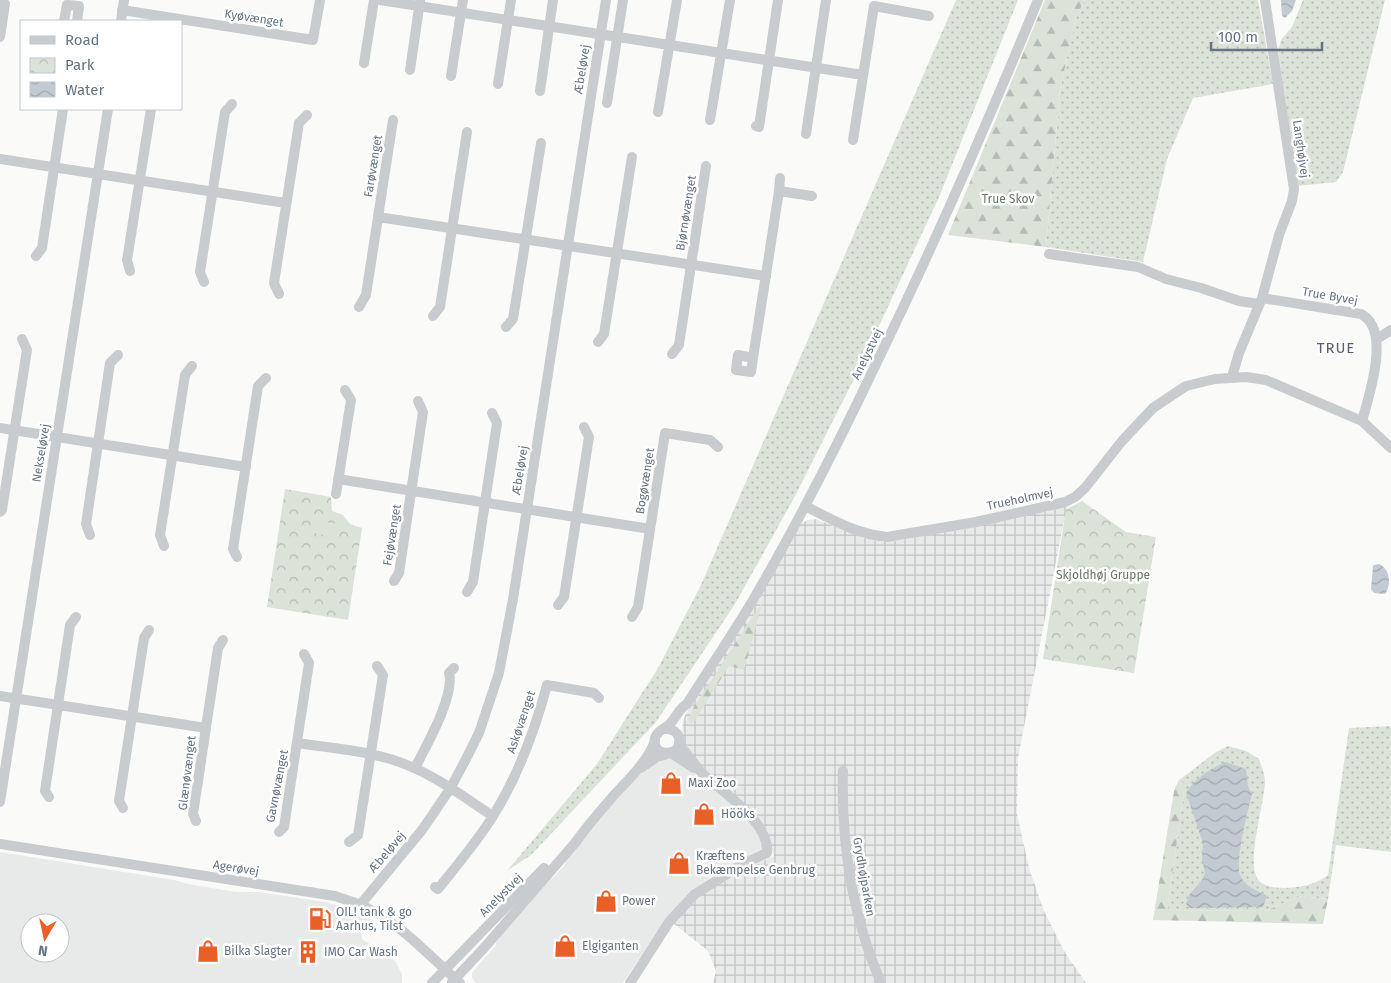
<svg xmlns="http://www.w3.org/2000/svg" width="1391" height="983" font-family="'Fira Sans',sans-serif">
	<defs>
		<pattern id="industrial-grid" width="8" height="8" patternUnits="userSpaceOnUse" patternTransform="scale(1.25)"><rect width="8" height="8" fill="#e8e9e9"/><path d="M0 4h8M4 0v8" fill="none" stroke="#c0c1c2"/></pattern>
		<pattern id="grass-dots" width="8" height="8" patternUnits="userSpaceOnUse" patternTransform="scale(1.25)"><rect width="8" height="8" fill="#dbe2d8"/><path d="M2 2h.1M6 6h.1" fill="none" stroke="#b5bcb5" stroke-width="1.8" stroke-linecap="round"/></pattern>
		<pattern id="forest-firs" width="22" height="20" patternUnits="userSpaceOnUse" patternTransform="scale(1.25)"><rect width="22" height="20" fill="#dbe2d8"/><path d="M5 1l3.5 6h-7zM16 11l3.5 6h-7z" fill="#b5bcb5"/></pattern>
		<pattern id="park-crowns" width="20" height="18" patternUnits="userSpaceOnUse" patternTransform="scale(1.25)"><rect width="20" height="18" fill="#dbe2d8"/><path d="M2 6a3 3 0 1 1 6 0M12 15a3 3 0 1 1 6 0" fill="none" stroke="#b5bcb5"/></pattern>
		<pattern id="water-waves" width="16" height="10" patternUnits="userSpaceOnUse" patternTransform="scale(1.25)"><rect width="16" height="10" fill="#c2cbd1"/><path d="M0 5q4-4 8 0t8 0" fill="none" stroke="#a1a9af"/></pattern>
	</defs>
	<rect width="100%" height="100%" fill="#fafaf8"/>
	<g fill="#e8e9e9" fill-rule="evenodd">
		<polygon points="672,757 695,771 754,825 763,844 760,853 714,874 691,892 665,919 623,983 476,983 472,978 472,973 496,945 495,944 506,928 537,890 548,882 565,865 566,857 579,841 638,776 652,764"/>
		<path d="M0,852L174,880L188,884L236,892H259L325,902L360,912L375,922H369L366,925L361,934L362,939L395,961L402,974V983H0ZM30,923H60V953H30Z"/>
	</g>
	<polygon fill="url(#industrial-grid)" points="1067,505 1018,758 1017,814 1029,868 1044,911 1064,951 1086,983 713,983 716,971 708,951 673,923 698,898 724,878 774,856 765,827 759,820 689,755 684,745 682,732 683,720 691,703 800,525 807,520 816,519 864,538 883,542 901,540"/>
	<g fill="url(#grass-dots)">
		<polygon points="956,0 1018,0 939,197 859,369 794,498 735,604 656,722 531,855 507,871 597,764 658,668 701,585"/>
		<polygon points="1084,0 1258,0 1273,84 1193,98 1167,159 1143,262 1046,247 1060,90 1075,21"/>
		<polygon points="1303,0 1385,0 1343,172 1336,182 1297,186 1278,50 1281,40 1292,27"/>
		<path d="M1391,726V852L1336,845L1328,899L1301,896L1265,911L1167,910L1184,792V783L1178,781L1216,752L1228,746L1246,751L1259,759C1261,766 1265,774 1265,782C1264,805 1247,859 1257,878C1262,887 1275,888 1285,888C1298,888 1318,884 1328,875L1349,728Z"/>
	</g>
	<g fill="url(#forest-firs)">
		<polygon points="1045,0 1084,0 1075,21 1060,90 1046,247 948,235"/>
		<polygon points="763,601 744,670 729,666 693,723 689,723 688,719 694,707"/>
		<polygon points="1178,781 1184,783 1184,792 1167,910 1265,911 1301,896 1328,899 1323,924 1153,920 1174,791"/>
	</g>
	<g fill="url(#park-crowns)">
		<polygon points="285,489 331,497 332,511 343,515 350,524 362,528 348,620 267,607"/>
		<polygon points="1082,501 1126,532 1156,537 1134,673 1043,659 1066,509 1073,506"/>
	</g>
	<polygon fill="#dbe2d8" points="318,521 339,524 340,526 339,535 336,537 317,534 315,532"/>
	<g fill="url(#water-waves)">
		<polygon points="1281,0 1296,0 1292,11 1285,18 1282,16"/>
		<path d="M1379,564C1391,569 1391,586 1385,594L1374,593L1371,589L1373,566L1374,565Z"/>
		<path d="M1225,762L1246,769L1248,787L1252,793C1248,811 1235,859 1240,875C1244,886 1258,891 1267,896L1263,907L1190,908L1186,904L1189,895L1202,880L1205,873L1202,860L1203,843L1186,793C1195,778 1209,770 1225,762Z"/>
	</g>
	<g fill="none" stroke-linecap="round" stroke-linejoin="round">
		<g stroke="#c8cccf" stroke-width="10">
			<polyline points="380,0 863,75"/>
			<polyline points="0,4 5,4 0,37"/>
			<polyline points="122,10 313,40 320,0"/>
			<polyline points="64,21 67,5 79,6 77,21"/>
			<polyline points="121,21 124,0"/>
			<polyline points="364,63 374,0"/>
			<polyline points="410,70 420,1"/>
			<polyline points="451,76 463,0"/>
			<polyline points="498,84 511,0"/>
			<polyline points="540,91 553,0"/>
			<polyline points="607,103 623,0"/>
			<polyline points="658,112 677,0"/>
			<polyline points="710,120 730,0"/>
			<polyline points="756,126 759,127 778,0"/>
			<polyline points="806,134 826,0"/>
			<polyline points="853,140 874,6 929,16"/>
			<polyline points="0,159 286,203"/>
			<polyline points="779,191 812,196"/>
			<polyline points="378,217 766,276"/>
			<polyline points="1049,254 1138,267 1166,279 1201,288 1239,301 1259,304"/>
			<polyline points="36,256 42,248 63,109"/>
			<polyline points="130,271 127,260 151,109"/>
			<polyline points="204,282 200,272 225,112 232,104"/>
			<polyline points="279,294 274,283 299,123 307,115"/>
			<polyline points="1262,298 1279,235 1292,201 1294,189 1265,0"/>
			<polyline points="359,307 366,295 393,120"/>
			<polyline points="433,316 440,307 467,132"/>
			<polyline points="506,327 513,319 541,143"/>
			<polyline points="1380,337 1391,330"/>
			<polyline points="598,342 604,334 632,157"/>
			<polyline points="672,354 679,345 706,166"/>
			<polyline points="753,358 751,372 736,370 738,355 753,358 779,191 780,178"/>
			<path d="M1232,377L1239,353L1262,298L1361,314C1391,329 1370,393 1362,421"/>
			<polyline points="0,428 246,467"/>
			<polyline points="338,479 650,529"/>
			<polyline points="336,494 351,400 345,390"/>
			<path d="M805,506C833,520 856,534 887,537L976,522L1065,502L1075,497L1085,488L1122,441L1153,408L1186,386L1215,379L1246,377L1266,380L1362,421L1391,448"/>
			<polyline points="0,512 2,510 27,350 22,339"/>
			<polyline points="90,535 86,524 110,363 118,355"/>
			<polyline points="164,546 160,535 185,375 192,366"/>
			<polyline points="237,557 233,549 258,386 266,378"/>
			<polyline points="394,581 399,573 423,412 418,401"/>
			<polyline points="467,592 473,582 497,423 492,413"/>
			<polyline points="558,605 564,597 589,437 584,427"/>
			<polyline points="632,617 638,607 665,433 710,440 718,447"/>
			<polyline points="0,696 206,728"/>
			<path d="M664,729C676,728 682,736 678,748C670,757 651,753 655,738C657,731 664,729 669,725C676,718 679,708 687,704C709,669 732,635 753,600C798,523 839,442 877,362C935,243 988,122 1038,0"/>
			<path d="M297,743C336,749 378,751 414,768C442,780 468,800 493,816"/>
			<polyline points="671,753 694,768"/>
			<path d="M415,768C426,746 455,696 449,673L454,668"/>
			<polyline points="641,768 657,757 667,754"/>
			<path d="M843,771C841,844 852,915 881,983"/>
			<polyline points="49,797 45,791 70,625 76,617"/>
			<polyline points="0,802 108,109"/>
			<polyline points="123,808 119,801 144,638 149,630"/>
			<polyline points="196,821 193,814 218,648 223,640"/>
			<polyline points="279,832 284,827 309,663 304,654"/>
			<polyline points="349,842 358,835 383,675 377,666"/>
			<path d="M0,844L335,896C344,899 353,902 361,905C400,922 429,956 460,983"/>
			<path d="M435,887L438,889C457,865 477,842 493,816C518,776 535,730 547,685L594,693L599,698"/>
			<polyline points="360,905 422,830 450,789 465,761 479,733 499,673 513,599 606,0"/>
			<path d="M452,982L484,948L575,843C587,826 601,810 615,794C630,778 647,762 655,741"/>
			<polyline points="432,983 544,868"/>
			<path d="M630,983L669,922L695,894L743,864L767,853C770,821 721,792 701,772C694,764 687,753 679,745"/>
		</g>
	</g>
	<defs>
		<symbol id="shop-bare" viewBox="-9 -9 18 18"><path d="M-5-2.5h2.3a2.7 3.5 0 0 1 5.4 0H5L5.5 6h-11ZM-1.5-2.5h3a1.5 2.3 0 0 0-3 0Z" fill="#e95f28" stroke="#fff" stroke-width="2.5" paint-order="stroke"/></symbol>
		<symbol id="fuel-bare" viewBox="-9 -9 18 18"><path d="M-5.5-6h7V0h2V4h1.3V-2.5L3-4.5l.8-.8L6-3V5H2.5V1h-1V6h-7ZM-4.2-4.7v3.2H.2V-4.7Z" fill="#e95f28" stroke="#fff" stroke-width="2.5" paint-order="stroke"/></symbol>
		<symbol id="building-bare" viewBox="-9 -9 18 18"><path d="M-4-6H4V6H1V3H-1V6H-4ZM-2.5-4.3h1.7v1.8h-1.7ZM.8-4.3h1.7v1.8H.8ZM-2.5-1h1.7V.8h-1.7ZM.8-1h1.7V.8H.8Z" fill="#e95f28" stroke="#fff" stroke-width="2.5" paint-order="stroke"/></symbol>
	</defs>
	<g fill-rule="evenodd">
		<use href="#shop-bare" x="655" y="767" width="32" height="32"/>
		<use href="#shop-bare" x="688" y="798" width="32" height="32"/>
		<use href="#shop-bare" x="663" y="847" width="32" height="32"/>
		<use href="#shop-bare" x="590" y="885" width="32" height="32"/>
		<use href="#fuel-bare" x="304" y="903" width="32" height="32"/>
		<use href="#shop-bare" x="549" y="930" width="32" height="32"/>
		<use href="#shop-bare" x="192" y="935" width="32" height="32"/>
		<use href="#building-bare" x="292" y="936" width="32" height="32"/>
	</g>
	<g text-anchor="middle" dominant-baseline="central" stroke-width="5" stroke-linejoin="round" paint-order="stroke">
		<g font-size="12" fill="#647484" stroke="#fff">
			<text transform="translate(254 18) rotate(9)">Kyøvænget</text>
			<text transform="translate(582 69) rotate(-81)">Æbeløvej</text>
			<text transform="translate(1301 149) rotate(82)">Langhøjvej</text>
			<text transform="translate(373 166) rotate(-81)">Farøvænget</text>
			<text transform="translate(686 213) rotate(-81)">Bjørnøvænget</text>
			<text transform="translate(1330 296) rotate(10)">True Byvej</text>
			<text transform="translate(867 354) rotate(-64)">Anelystvej</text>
			<text transform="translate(41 453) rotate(-81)">Nekseløvej</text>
			<text transform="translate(520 470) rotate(-81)">Æbeløvej</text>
			<text transform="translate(645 481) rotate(-81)">Bogøvænget</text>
			<text transform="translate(1020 499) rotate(-12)">Trueholmvej</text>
			<text transform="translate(392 535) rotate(-81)">Fejøvænget</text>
			<text transform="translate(521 722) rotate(-71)">Askøvænget</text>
			<text transform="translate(187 773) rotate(-83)">Glænøvænget</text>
			<text transform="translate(277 786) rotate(-79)">Gavnøvænget</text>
			<text transform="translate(387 852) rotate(-50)">Æbeløvej</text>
			<text transform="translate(236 868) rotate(9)">Agerøvej</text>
			<text transform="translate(864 877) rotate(80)">Grydhøjparken</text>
			<text transform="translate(501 895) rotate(-45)">Anelystvej</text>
		</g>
		<g font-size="12" fill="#667a63" stroke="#fff">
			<text x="1008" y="199">True Skov</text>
			<text x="1103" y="575">Skjoldhøj Gruppe</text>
		</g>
		<g font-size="12" fill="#647484" stroke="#fff" text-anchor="start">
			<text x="688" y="783">Maxi Zoo</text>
			<text x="721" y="814">Hööks</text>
			<text x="696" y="856">Kræftens<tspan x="696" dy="14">Bekæmpelse Genbrug</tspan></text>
			<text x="622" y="901">Power</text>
			<text x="336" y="912">OIL! tank &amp; go<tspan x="336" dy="14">Aarhus, Tilst</tspan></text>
			<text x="582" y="946">Elgiganten</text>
			<text x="224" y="951">Bilka Slagter</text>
			<text x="324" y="952">IMO Car Wash</text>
		</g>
		<g font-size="15" letter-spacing="1" fill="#56626e" stroke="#fff">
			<text x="1336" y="348">TRUE</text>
		</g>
	</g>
	<rect x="20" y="20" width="162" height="90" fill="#ffffff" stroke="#c1c7ce"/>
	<rect x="30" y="36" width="25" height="8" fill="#c8cccf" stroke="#c1c7ce"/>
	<text x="65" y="45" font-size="15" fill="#647484">Road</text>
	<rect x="30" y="58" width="25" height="15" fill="url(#park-crowns)" stroke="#c1c7ce"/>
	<text x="65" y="70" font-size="15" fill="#647484">Park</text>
	<rect x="30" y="82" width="25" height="15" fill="url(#water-waves)" stroke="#c1c7ce"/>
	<text x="65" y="95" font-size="15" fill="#647484">Water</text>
	<g transform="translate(45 938) rotate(189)"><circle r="24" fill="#ffffff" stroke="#c1c7ce"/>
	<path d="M0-4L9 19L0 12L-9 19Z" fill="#e95f28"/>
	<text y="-8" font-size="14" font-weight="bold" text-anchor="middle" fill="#647484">N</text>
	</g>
	<path d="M1211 42v8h111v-8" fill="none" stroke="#647484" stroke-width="2.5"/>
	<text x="1218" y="42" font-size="15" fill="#647484" stroke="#ffffff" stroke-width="4" paint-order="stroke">100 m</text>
</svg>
